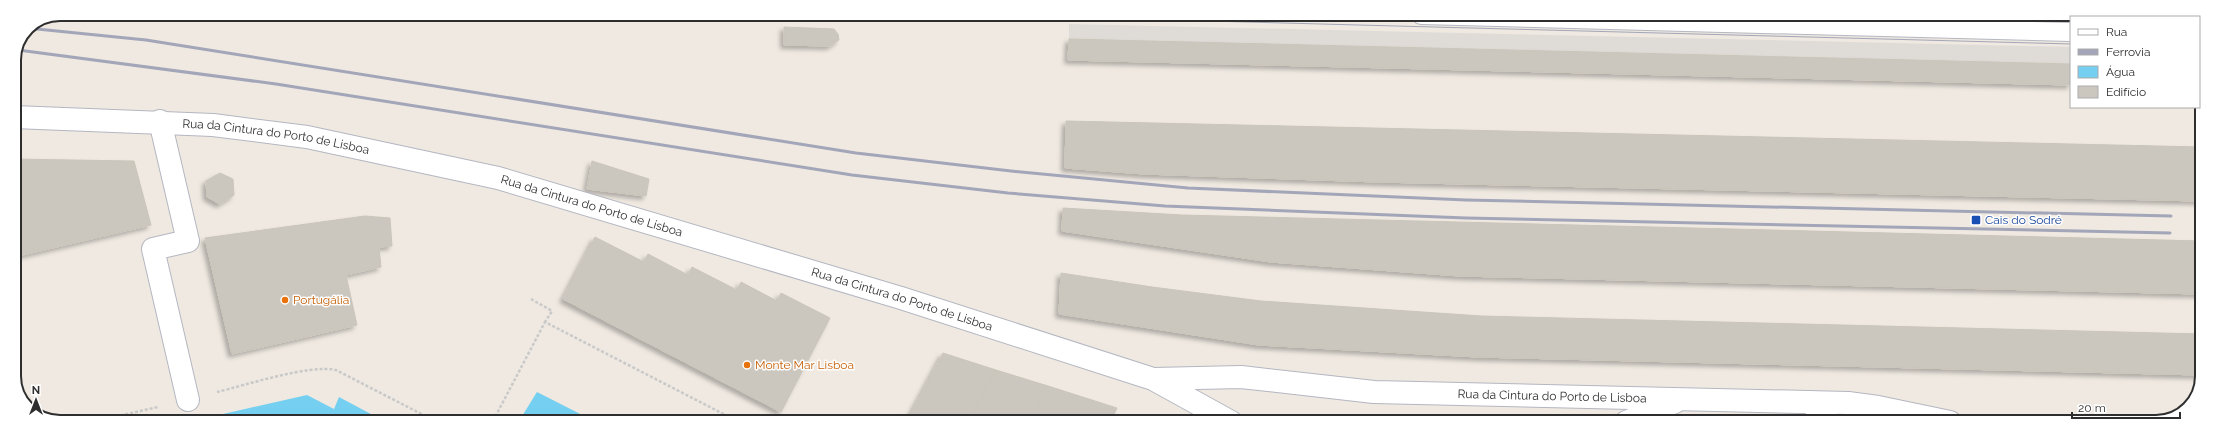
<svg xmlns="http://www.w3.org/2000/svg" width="2216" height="436" font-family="Raleway,sans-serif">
	<defs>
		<filter id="shadow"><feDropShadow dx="-3.5" dy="3.5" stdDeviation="2" flood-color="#0004"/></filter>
	</defs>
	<rect width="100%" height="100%" fill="#efe9e1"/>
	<polygon fill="#dfdcd8" points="1069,24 2071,47 2071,64 1069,39"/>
	<g fill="#75cff0">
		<polygon points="537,392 594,421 519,421"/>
		<polygon points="307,395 334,409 339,397 384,421 192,421"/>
	</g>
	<g fill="#cbc7bf" stroke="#cbc5ba" filter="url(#shadow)">
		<polygon points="784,27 834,29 838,34 839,40 830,46 784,45"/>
		<polygon points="1069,39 2071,64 2071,85 1068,60"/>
		<rect x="2199" y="67" width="3" height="21"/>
		<polygon points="1066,121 2201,147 2201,201 1378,182 1144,174 1065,168"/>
		<polygon points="14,159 134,161 151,225 14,257"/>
		<polygon points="592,161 649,179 646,196 587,189"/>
		<polygon points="220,173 233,179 234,195 220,204 207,197 206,181"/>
		<polygon points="1063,208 1182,215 2201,241 2201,294 1460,276 1271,262 1062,231"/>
		<polygon points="365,216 390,218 392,246 379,247 381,267 346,275 357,325 232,354 205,238"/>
		<polygon points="595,237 644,262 648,254 688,275 692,267 737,290 741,282 777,301 781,293 830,318 781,412 563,299"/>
		<polygon points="1061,273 1152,287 1261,301 1481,316 2201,334 2201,375 1478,357 1259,345 1059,314"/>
		<polygon points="943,353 996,370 969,422 907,421"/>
		<polygon points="996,370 1048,386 1029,422 969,422"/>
		<polygon points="1048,386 1117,408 1110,422 1029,422"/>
		<polygon points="1146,415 1166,422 1143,422"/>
	</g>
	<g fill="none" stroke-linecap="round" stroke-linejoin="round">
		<defs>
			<polyline id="service" points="1421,15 2071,32"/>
			<polyline id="pedestrian" points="160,121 188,241 153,249 188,400"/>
			<g id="tertiary">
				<path id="s1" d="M14,117L213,125L307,137L498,178L901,298L1153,379L1231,422"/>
				<path id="s2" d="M1154,379L1241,377L1374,392L1848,403L1878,407L1950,422"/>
				<polyline points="1810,402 1830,422"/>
				<polyline points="1626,422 1675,402"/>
			</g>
		</defs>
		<use href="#service" stroke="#b4b7c1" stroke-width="20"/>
		<use href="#pedestrian" stroke="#b4b7c1" stroke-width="24"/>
		<use href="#tertiary" stroke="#b4b7c1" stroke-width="24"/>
		<g stroke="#c9c9c9" stroke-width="2.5" stroke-dasharray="3 2" stroke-linecap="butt">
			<polyline points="2200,174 2201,174"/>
			<polyline points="531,299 552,311 545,322"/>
			<path d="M217,392C246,385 310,364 336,370L435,421"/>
			<polyline points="96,421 158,407"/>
			<polyline points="493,421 545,322 737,421"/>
		</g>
		<use href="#service" stroke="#fff" stroke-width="18"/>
		<use href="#pedestrian" stroke="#fff" stroke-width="22"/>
		<use href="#tertiary" stroke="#fff" stroke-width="22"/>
		<g stroke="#a3a6b8" stroke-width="1">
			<polyline points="946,14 2071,44"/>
			<polyline points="1969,15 2097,17"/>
		</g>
		<g stroke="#a3a6b8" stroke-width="3">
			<polyline points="27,28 146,40 856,153 1011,171 1188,188 1466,200 2171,216"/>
			<polyline points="18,50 276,84 852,175 1008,193 1165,206 1466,218 2170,233"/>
		</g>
	</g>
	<rect fill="#1a4fb4" stroke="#fff" stroke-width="1.5" x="1971" y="215" width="10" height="10" rx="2"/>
	<g fill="#e8710a" stroke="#fff" stroke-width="1.5">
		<circle cx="285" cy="300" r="4"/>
		<circle cx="747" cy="365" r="4"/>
	</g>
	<g text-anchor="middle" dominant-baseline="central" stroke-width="3" stroke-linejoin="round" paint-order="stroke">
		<g font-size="12" fill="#2e2e2e" stroke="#fff">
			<text stroke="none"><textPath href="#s1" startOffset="263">Rua da Cintura do Porto de Lisboa</textPath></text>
			<text stroke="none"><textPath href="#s1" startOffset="587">Rua da Cintura do Porto de Lisboa</textPath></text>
			<text stroke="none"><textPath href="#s1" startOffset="911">Rua da Cintura do Porto de Lisboa</textPath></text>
			<text stroke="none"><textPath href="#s2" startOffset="399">Rua da Cintura do Porto de Lisboa</textPath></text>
		</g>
		<g font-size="12" fill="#164399" stroke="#fff" text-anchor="start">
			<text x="1985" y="220">Cais do Sodré</text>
		</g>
		<g font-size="12" fill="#c56008" stroke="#fff" text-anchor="start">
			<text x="293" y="300">Portugália</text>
			<text x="755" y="365">Monte Mar Lisboa</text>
		</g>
	</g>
	<path d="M0 0H2216V436H0ZM60 21H2156A39 39 0 0 1 2195 60V376A39 39 0 0 1 2156 415H60A39 39 0 0 1 21 376V60A39 39 0 0 1 60 21Z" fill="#fff" fill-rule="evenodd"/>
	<path fill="none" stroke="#2e2e2e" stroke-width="2" d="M60 21H2156A39 39 0 0 1 2195 60V376A39 39 0 0 1 2156 415H60A39 39 0 0 1 21 376V60A39 39 0 0 1 60 21Z"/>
	<rect x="2070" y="16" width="130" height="92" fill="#ffffff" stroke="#ababab"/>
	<rect x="2078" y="29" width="20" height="6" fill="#ffffff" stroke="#ababab"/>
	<text x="2106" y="36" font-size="12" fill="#2e2e2e">Rua</text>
	<rect x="2078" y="49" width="20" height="6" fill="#a3a6b8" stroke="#ababab"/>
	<text x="2106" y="56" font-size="12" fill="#2e2e2e">Ferrovia</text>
	<rect x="2078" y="66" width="20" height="12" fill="#75cff0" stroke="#ababab"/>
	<text x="2106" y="76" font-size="12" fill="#2e2e2e">Água</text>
	<rect x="2078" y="86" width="20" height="12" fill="#cbc7bf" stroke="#ababab"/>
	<text x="2106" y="96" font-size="12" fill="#2e2e2e">Edifício</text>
	<g transform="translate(36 400)" stroke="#ffffff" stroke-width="3" paint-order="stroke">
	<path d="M0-3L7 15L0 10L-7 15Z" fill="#2e2e2e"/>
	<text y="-6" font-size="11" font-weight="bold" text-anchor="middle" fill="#2e2e2e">N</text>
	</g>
	<path d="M2072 412v6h108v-6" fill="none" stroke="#2e2e2e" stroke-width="2"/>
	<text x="2078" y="412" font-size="12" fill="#2e2e2e" stroke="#ffffff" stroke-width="3" paint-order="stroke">20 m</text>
</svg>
